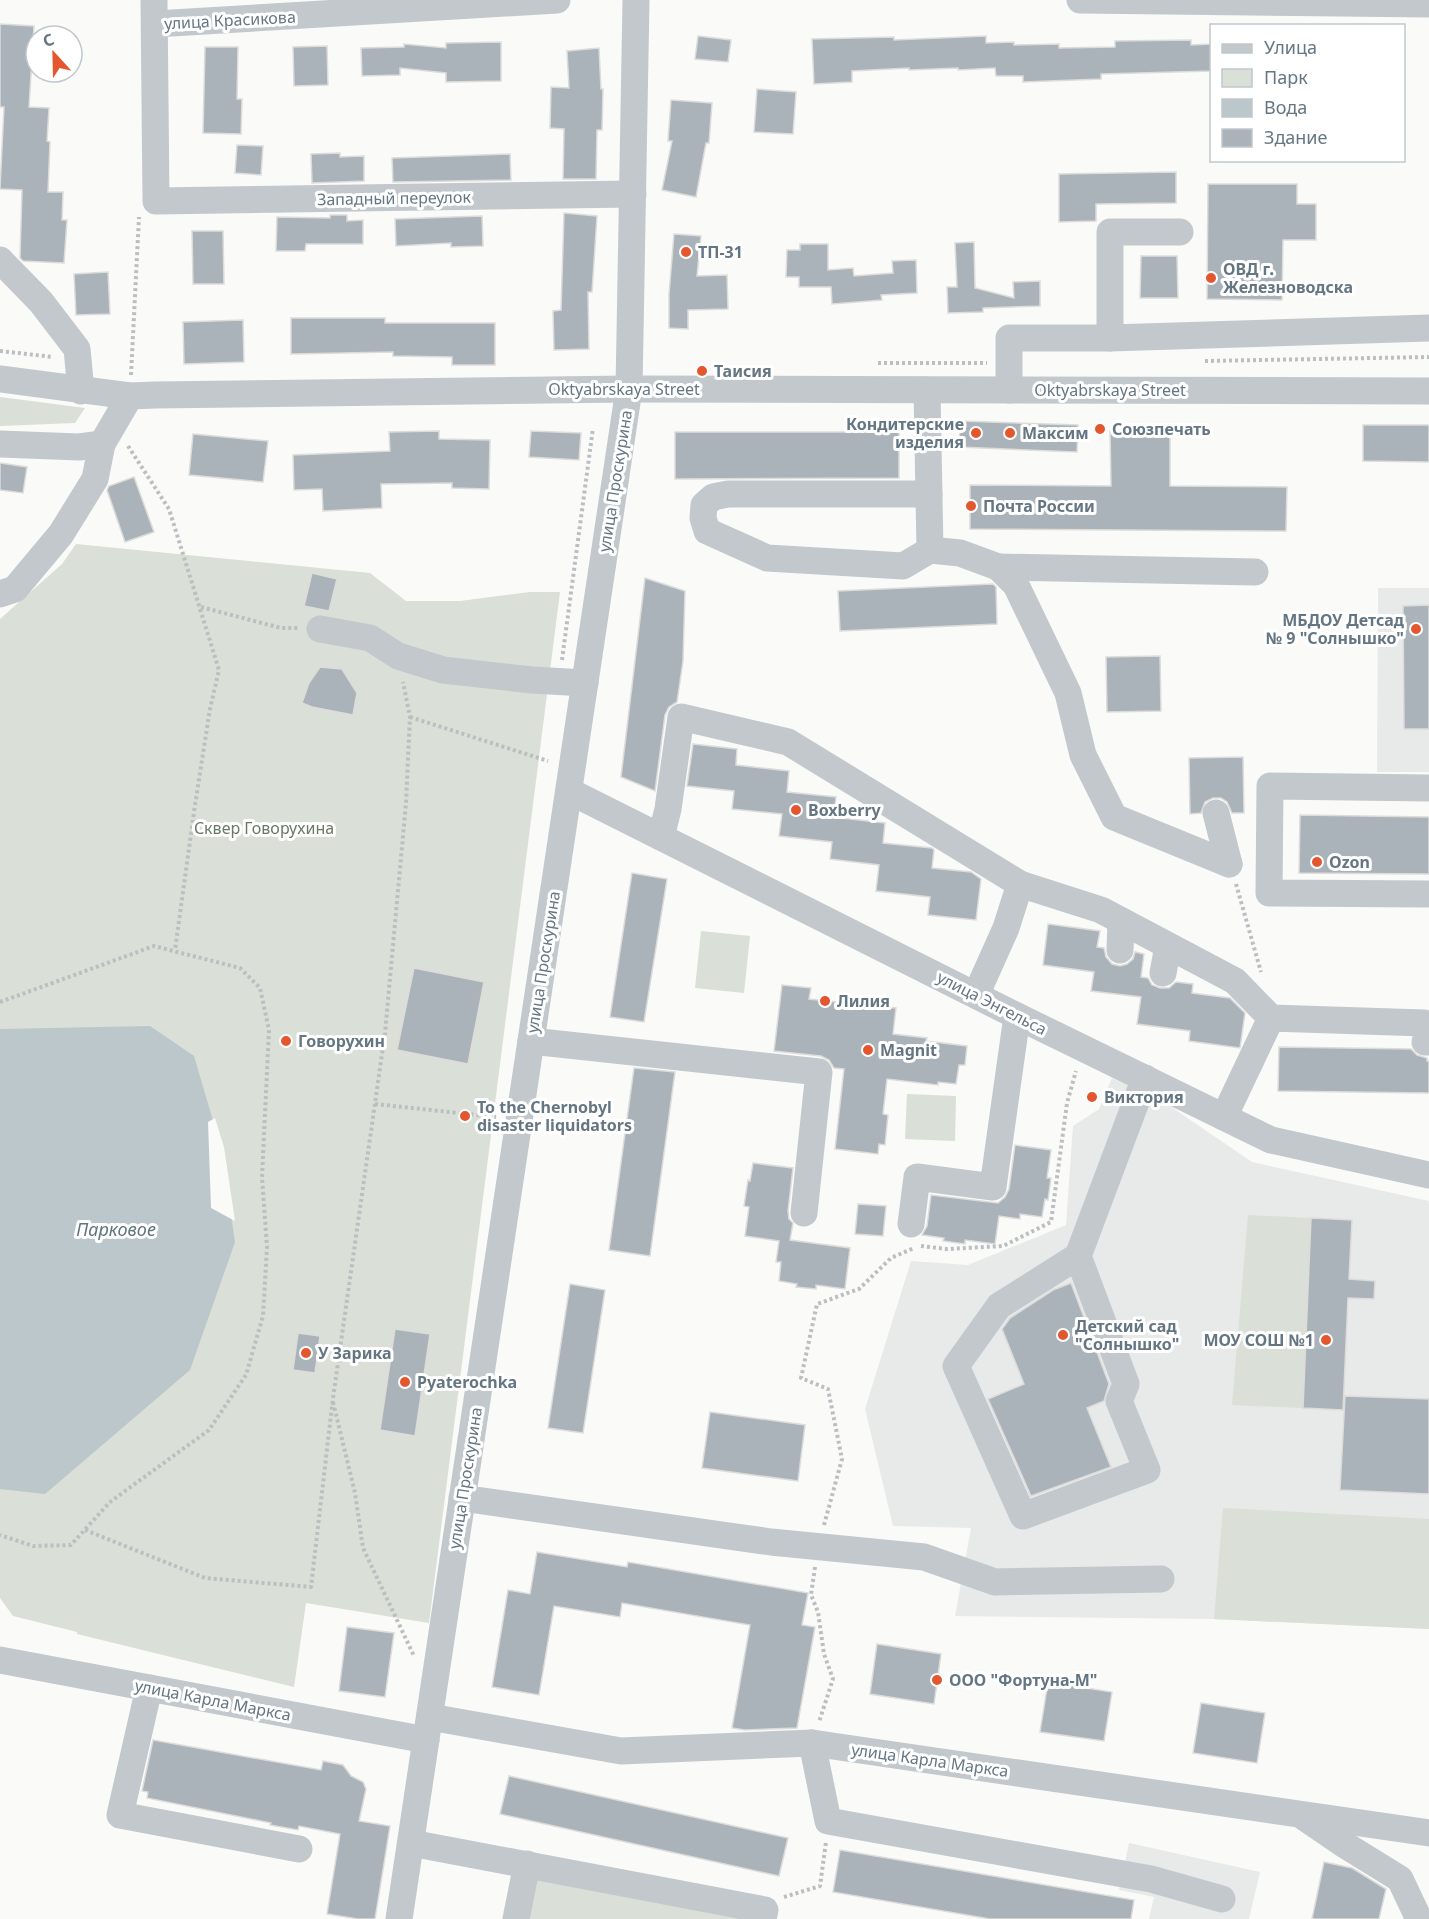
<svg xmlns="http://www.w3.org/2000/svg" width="1429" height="1919" font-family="'Noto Sans',sans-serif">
	<rect width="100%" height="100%" fill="#fafaf8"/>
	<g fill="#e8e9e9">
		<polygon points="1378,588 1429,588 1429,772 1377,772"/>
		<polygon points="1112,1078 1161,1100 1252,1162 1429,1201 1429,1629 1214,1619 955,1616 971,1528 893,1526 865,1409 911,1261 968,1265 1066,1225 1073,1126 1099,1109"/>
		<polygon points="1129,1843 1260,1872 1249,1919 1149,1919 1154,1897 1119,1890"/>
	</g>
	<g fill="#dadfd7">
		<polygon points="0,397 85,408 75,423 0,426"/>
		<polygon points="76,544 370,573 406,601 460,601 530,592 560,592 429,1623 306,1603 294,1687 77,1634 77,1632 13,1616 0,1598 0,619 62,564"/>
		<polygon points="701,931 750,936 744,993 695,988"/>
		<polygon points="907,1094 956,1096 955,1141 905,1139"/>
		<polygon points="1248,1215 1311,1218 1303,1408 1232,1405"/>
		<polygon points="1223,1508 1429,1519 1429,1629 1214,1619"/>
		<polygon points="538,1871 753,1919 528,1919"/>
	</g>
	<polygon fill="#bbc7cb" points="150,1026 194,1056 221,1148 235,1242 190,1370 45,1494 0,1489 0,1029"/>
	<polygon fill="#fafaf8" points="215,1118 224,1147 235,1221 211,1208 208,1122"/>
	<g fill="#aab3b9" stroke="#dcdcda" stroke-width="1.5">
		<polygon points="0,24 34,26 29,107 49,108 47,141 50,142 48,192 63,192 62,220 67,220 64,263 23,261 20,258 22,190 0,189 4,107 0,107"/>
		<polygon points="698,36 731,40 728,62 695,59"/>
		<polygon points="986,36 986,43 1014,42 1014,45 1059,44 1059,48 1115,47 1115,41 1191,40 1191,45 1212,44 1212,71 1101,74 1101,79 1023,82 1023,76 996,76 995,68 958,70 958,68 909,70 909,68 852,71 852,82 814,84 812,39 894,37 894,40"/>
		<polygon points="501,42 501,81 446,82 446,73 400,68 400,75 362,76 361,48 404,47 404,44 446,48 446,43"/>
		<polygon points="327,46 328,85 294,86 293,47"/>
		<polygon points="205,47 238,47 237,99 242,99 241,134 203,133"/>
		<polygon points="599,48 601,89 603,89 602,130 597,130 596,179 563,179 564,129 550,128 551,87 569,88 567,51"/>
		<polygon points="757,89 796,92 793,134 754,132"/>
		<polygon points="671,100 712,103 709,143 706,143 696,197 662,190 672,141 668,141"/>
		<polygon points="237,145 263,146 261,175 235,173"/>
		<polygon points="340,153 340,157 364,156 364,181 312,183 311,154"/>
		<polygon points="510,154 511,180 393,182 392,158"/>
		<polygon points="1176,172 1176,203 1096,204 1096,221 1059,222 1059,174"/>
		<polygon points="1208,184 1297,184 1297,204 1316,204 1316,240 1283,240 1282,300 1207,299"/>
		<polygon points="564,213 597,216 592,292 588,292 589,349 554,350 553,311 561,310"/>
		<polygon points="330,215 347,215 347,221 363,220 363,244 306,244 305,251 276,251 277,217 330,218"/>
		<polygon points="482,216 483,246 451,247 451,243 396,246 395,219"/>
		<polygon points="192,231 223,231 224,284 193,284"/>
		<polygon points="674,234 701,236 697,276 727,275 728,309 688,310 688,329 669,328 669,294"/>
		<polygon points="974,242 975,288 1014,298 1013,282 1040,281 1040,306 983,308 983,312 948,313 947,287 957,287 955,243"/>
		<polygon points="800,244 828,244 828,270 853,268 854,276 893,273 892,261 916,260 917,293 881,295 882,300 832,304 831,287 799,287 799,277 786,277 787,250 800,250"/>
		<polygon points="1141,256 1177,256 1178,298 1140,298"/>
		<polygon points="108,272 110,314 76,315 74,274"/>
		<polygon points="291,318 385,318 385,323 495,323 495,365 452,365 452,357 393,356 393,352 291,354"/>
		<polygon points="243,320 244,362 184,364 183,322"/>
		<polygon points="960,421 1078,425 1077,452 959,447"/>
		<polygon points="1363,425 1429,425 1429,462 1363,461"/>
		<polygon points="1128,430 1170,430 1170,486 1287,487 1286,531 970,529 970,485 1111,486 1110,431"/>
		<polygon points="439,431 439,439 490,440 489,489 452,488 452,483 381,484 382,508 323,511 322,489 294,490 293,455 390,451 389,432"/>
		<polygon points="531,431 581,433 579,460 529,457"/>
		<polygon points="675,432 899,432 899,478 675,479"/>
		<polygon points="193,434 268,441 263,482 189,475"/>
		<polygon points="0,463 27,467 23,493 0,490"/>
		<polygon points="134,477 154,532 125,542 107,490 109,486"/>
		<polygon points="312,573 337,579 329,611 304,606"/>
		<polygon points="645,578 685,591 683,661 677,702 669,707 665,715 655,791 621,777"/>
		<polygon points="993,584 996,587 997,624 840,631 838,591"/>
		<polygon points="1429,605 1429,729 1404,729 1403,606"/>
		<polygon points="1160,656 1161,711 1107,712 1106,657"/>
		<polygon points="320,667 342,669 357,693 353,715 312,707 302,703 309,683"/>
		<polygon points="693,744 737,749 736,765 789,771 787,792 836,797 834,817 885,823 883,843 932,848 934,850 932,868 971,872 981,879 976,920 928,915 930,897 876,891 879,865 830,859 832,842 779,836 782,814 732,809 734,791 687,786"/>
		<polygon points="1243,757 1244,813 1232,813 1227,802 1221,798 1213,798 1205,802 1201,813 1190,814 1189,758"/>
		<polygon points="1300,815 1429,817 1429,874 1299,873"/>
		<polygon points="632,873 667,879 644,1022 610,1017"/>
		<polygon points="1048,924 1100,931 1097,947 1104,948 1106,957 1112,964 1120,966 1127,964 1133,959 1135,952 1144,954 1141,977 1148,978 1152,985 1160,988 1169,988 1176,982 1193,984 1192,993 1230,998 1245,1013 1240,1048 1189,1041 1190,1031 1137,1024 1141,997 1091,991 1094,972 1043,965"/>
		<polygon points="414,968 484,982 468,1064 397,1050"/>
		<polygon points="782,985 811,988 809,999 896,1008 893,1034 927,1038 926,1041 967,1046 965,1065 959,1065 956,1084 938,1082 938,1085 887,1079 883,1114 888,1115 885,1145 879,1144 878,1154 835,1149 844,1069 834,1068 829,1060 821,1056 774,1051"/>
		<polygon points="1279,1047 1411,1049 1417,1055 1427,1058 1427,1061 1429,1061 1429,1093 1278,1091"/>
		<polygon points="634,1068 675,1072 650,1256 609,1250"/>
		<polygon points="1015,1145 1051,1150 1047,1178 1051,1178 1048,1200 1045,1199 1042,1217 1020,1214 1020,1219 999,1216 995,1244 965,1240 965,1244 943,1241 944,1238 922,1235 927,1226 931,1195 998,1203 1005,1197 1009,1189"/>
		<polygon points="753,1163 793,1168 788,1211 789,1219 793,1223 790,1240 850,1248 845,1289 816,1285 816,1289 796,1287 797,1284 779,1281 781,1262 776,1262 779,1241 745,1236 749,1207 744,1206 748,1180 750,1181"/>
		<polygon points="858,1204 886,1206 883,1236 855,1234"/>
		<polygon points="1311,1218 1352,1220 1349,1279 1375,1281 1374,1299 1348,1298 1343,1410 1303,1408"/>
		<polygon points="1071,1283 1109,1384 1104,1401 1087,1408 1111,1467 1031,1496 988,1399 1024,1384 1002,1329 1010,1318 1053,1290"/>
		<polygon points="570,1284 605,1290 583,1433 548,1428"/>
		<polygon points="395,1329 430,1334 415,1436 380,1430"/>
		<polygon points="298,1333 320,1336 315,1373 293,1370"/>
		<polygon points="1345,1396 1429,1399 1429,1494 1340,1490"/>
		<polygon points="710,1412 805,1425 798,1481 702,1468"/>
		<polygon points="537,1552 627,1567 628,1562 808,1593 802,1625 815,1627 797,1728 745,1730 732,1728 750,1625 622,1603 620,1617 554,1606 539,1695 492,1687 508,1590 530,1594"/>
		<polygon points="347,1627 394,1633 385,1697 339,1691"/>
		<polygon points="877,1644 941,1654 934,1704 870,1694"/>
		<polygon points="1048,1682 1112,1692 1104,1741 1040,1732"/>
		<polygon points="1201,1703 1265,1713 1257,1763 1193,1753"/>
		<polygon points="153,1740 321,1770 323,1761 343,1765 351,1776 363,1782 366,1789 359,1821 390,1826 375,1919 358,1919 327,1914 340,1834 299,1826 298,1830 270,1825 271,1823 147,1798 148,1792 142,1791"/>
		<polygon points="509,1776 788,1838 779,1876 500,1814"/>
		<polygon points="840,1850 1134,1900 1131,1919 990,1919 833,1892"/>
		<polygon points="1324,1862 1352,1868 1386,1889 1379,1919 1312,1919"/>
	</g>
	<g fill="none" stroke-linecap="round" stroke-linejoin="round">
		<g stroke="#bbbfc2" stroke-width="4" stroke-dasharray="3 3" stroke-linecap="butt">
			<polyline points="0,351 53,357"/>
			<polyline points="1205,361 1429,357"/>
			<polyline points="878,363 987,363"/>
			<polyline points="131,375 139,217"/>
			<polyline points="128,446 169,509 219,670 210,709 195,805 175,950"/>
			<polyline points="201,607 281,628 299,628"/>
			<polyline points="562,660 593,428"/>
			<polyline points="410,717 548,761"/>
			<polyline points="1236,884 1261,972"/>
			<polyline points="0,1002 154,946 240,968 260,988 269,1030 262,1177 267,1247 263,1316 246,1375 209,1430 110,1502 71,1545 33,1546 0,1535"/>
			<polyline points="375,1104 496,1117"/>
			<polyline points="921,1246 947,1249 1003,1246 1051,1222 1067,1103 1076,1071"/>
			<polyline points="333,1402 355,1493 363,1548 414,1656"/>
			<polyline points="824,1525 842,1459 828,1389 801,1378 817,1304 859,1289 891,1258 914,1248"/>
			<polyline points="85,1530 205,1578 311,1587 333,1398 385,1033 406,803 410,717 403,682"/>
			<polyline points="815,1567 811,1595 818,1612 824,1654 833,1679 819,1722"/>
			<polyline points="784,1897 820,1886 826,1842"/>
		</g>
		<g stroke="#c3c8cc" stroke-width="27">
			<polyline points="154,0 156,201 633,194"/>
			<polyline points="1080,0 1429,4"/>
			<polyline points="155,24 557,0"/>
			<polyline points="0,260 41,302 77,349 81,391"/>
			<polyline points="1110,338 1429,328"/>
			<polyline points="0,379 130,396 155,395 629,389 1429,391"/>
			<polyline points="927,390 930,550 960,553 998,567 1016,585 1068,693 1083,755 1114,817 1229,864"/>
			<polyline points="1009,390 1009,338 1110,338 1110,232 1180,232"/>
			<polyline points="0,444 79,447 102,444"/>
			<polyline points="929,494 728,494 713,497 704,505 703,518 707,531 767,558 903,566 930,550"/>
			<polyline points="998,567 1255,572"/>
			<polyline points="0,594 15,589 61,534 95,479 102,444 130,396"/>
			<polyline points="320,629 370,638 398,656 443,670 532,680 585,683"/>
			<polyline points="1429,788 1270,786 1269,893 1429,894"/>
			<polyline points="569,791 1017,1016 1271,1140 1429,1175"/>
			<polyline points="1216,813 1229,864"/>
			<polyline points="661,837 668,809 681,717 788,742 1020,884 1101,910 1235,981 1271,1018"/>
			<polyline points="1120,950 1121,921"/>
			<polyline points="1163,973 1168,946"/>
			<polyline points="976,995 1006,928 1020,884"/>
			<polyline points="531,1041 819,1072 804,1213"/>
			<polyline points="1425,1042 1429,1042"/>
			<polyline points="1224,1117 1271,1018 1424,1023"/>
			<polyline points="911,1224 917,1177 993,1187 1017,1016"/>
			<polyline points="1078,1256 999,1306 956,1366 1023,1516 1147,1470 1119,1401 1126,1384 1078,1256 1145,1078"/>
			<polyline points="462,1498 771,1542 924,1557 995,1582 1161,1579"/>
			<polyline points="0,1660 426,1740"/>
			<polyline points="149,1688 120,1815 299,1849"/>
			<polyline points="430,1717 621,1751 812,1743 1429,1833"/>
			<polyline points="812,1743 828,1821 1151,1879 1222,1899"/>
			<polyline points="1304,1817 1345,1845 1400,1879 1417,1915 1417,1919"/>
			<polyline points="411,1843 765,1910 763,1919"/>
			<polyline points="399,1919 629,389 636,0"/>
			<polyline points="516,1919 527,1864"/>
		</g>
	</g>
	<g fill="#e4572e" stroke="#fff" stroke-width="2">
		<circle cx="686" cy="252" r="6"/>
		<circle cx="1211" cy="278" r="6"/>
		<circle cx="702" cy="371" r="6"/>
		<circle cx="1100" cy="429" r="6"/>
		<circle cx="976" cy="433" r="6"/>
		<circle cx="1010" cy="433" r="6"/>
		<circle cx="971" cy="506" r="6"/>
		<circle cx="1416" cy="629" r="6"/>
		<circle cx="796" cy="810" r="6"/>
		<circle cx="1317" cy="862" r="6"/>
		<circle cx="825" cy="1001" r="6"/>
		<circle cx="286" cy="1041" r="6"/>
		<circle cx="868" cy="1050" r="6"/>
		<circle cx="1092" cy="1097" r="6"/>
		<circle cx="465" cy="1116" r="6"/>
		<circle cx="1063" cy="1335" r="6"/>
		<circle cx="1326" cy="1340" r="6"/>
		<circle cx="306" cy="1353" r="6"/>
		<circle cx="405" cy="1382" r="6"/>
		<circle cx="937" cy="1680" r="6"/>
	</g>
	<g text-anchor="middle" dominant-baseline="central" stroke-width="6" stroke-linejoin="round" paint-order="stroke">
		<g font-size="16" fill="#657683" stroke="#fff">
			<text transform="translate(230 20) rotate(-3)">улица Красикова</text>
			<text transform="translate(394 198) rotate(-1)">Западный переулок</text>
			<text x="624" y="389">Oktyabrskaya Street</text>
			<text x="1110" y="390">Oktyabrskaya Street</text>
			<text transform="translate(615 481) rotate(-81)">улица Проскурина</text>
			<text transform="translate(543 962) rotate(-81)">улица Проскурина</text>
			<text transform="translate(992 1003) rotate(27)">улица Энгельса</text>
			<text transform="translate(465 1478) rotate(-81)">улица Проскурина</text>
			<text transform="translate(213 1700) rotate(11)">улица Карла Маркса</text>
			<text transform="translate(930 1760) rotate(8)">улица Карла Маркса</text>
		</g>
		<g font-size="16" font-weight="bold" fill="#657683" stroke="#fff" text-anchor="start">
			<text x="698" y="252">ТП-31</text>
			<text x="1223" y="269">ОВД г.<tspan x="1223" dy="18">Железноводска</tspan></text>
			<text x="714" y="371">Таисия</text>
			<text x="964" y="424" text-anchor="end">Кондитерские<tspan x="964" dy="18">изделия</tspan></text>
			<text x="1112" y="429">Союзпечать</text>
			<text x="1022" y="433">Максим</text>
			<text x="983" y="506">Почта России</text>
			<text x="1404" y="620" text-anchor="end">МБДОУ Детсад<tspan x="1404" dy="18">№ 9 "Солнышко"</tspan></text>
			<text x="808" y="810">Boxberry</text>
			<text x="1329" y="862">Ozon</text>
			<text x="837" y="1001">Лилия</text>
			<text x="298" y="1041">Говорухин</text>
			<text x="880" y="1050">Magnit</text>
			<text x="1104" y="1097">Виктория</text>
			<text x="477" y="1107">To the Chernobyl<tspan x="477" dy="18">disaster liquidators</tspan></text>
			<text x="1075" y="1326">Детский сад<tspan x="1075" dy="18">"Солнышко"</tspan></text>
			<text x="1314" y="1340" text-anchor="end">МОУ СОШ №1</text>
			<text x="318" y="1353">У Зарика</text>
			<text x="417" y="1382">Pyaterochka</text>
			<text x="949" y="1680">ООО "Фортуна-М"</text>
		</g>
		<g font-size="16" fill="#687a64" stroke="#fff">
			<text x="264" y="828">Сквер Говорухина</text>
		</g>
		<g font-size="18" font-style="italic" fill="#60757c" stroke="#fff">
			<text x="116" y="1229">Парковое</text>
		</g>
	</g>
	<rect x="1210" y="24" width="195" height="138" fill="#ffffff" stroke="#c1c8cd" stroke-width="1.5"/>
	<rect x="1222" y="44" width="30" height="9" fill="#c3c8cc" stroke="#c1c8cd" stroke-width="1.5"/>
	<text x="1264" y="54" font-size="18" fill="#657683">Улица</text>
	<rect x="1222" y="69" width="30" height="18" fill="#dadfd7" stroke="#c1c8cd" stroke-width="1.5"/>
	<text x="1264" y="84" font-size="18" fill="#657683">Парк</text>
	<rect x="1222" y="99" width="30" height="18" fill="#bbc7cb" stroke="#c1c8cd" stroke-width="1.5"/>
	<text x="1264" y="114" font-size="18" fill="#657683">Вода</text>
	<rect x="1222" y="129" width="30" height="18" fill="#aab3b9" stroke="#c1c8cd" stroke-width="1.5"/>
	<text x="1264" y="144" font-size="18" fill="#657683">Здание</text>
	<g transform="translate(54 54) rotate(338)"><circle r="28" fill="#ffffff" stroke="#c1c8cd" stroke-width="1.5"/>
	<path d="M0-4.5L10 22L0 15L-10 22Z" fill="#e4572e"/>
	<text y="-9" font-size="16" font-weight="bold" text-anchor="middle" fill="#657683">С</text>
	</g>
</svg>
